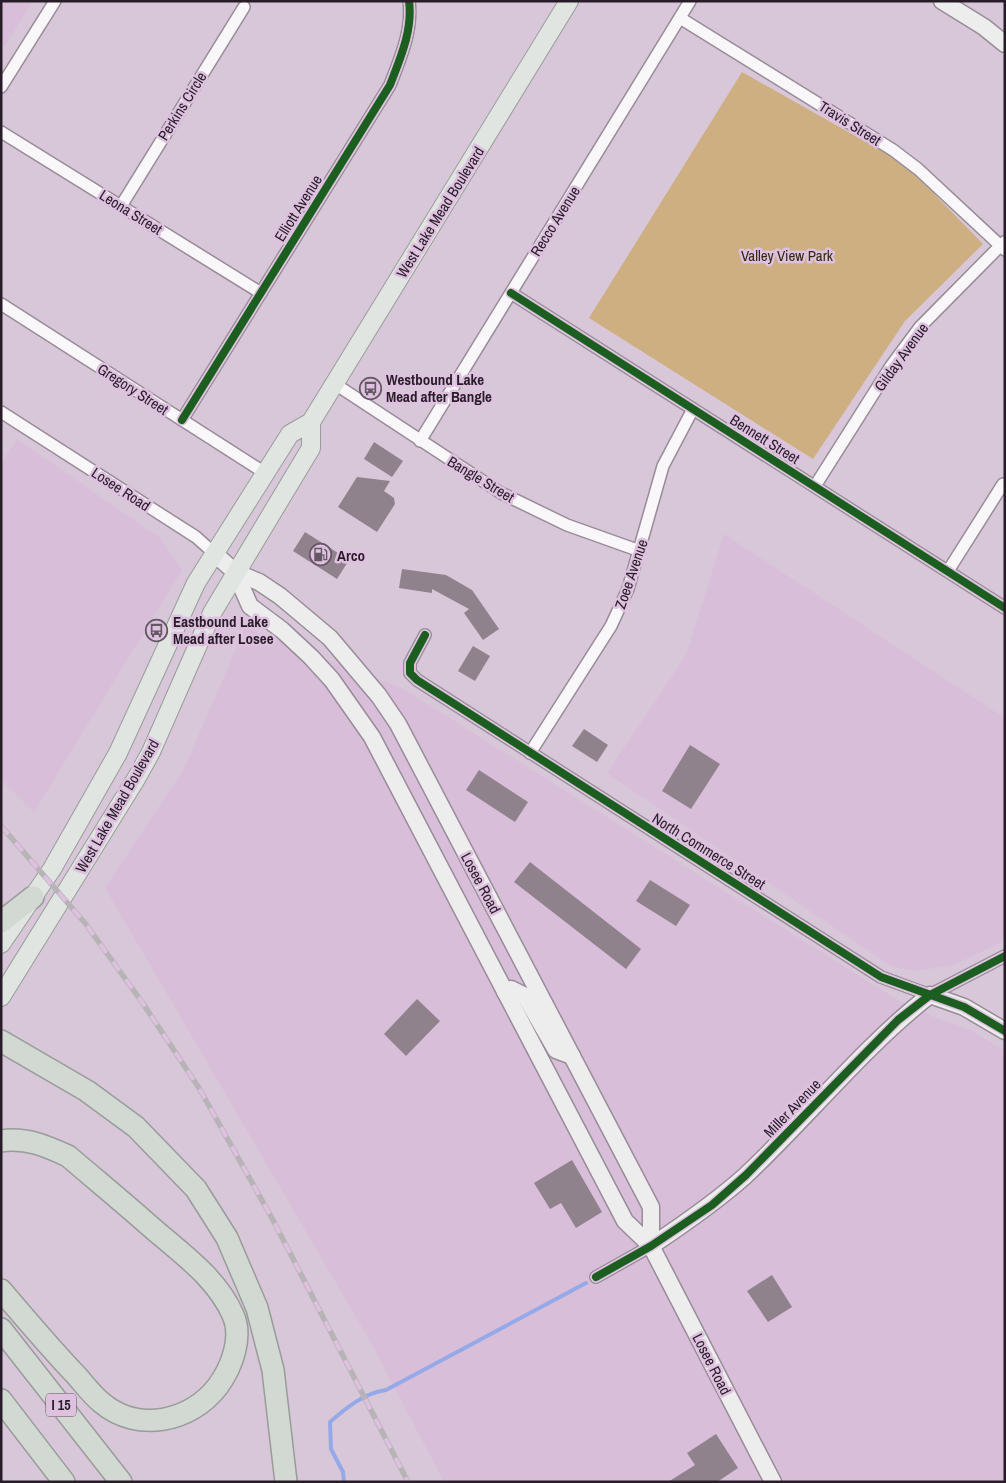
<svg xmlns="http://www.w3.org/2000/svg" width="1006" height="1483" font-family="'Archivo Narrow',sans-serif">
	<rect width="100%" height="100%" fill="#d8c7d8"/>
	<g fill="#d9bed9">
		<polygon points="1,1 33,1 5,46 1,44"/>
		<polygon points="17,439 160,538 182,570 34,812 1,780 1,463"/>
		<polygon points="724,534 1005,718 1005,941 953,965 916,971 891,966 607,773 686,655"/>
		<polygon points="245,628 402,688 896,999 934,1017 971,1030 1005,1051 1005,1482 444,1482 370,1341 105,888 184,769"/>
	</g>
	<polygon fill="#ceaf81" points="742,72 905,164 983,244 905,321 813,459 589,318"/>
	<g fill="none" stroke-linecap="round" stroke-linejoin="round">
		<path stroke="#95a9e9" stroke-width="4" d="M344,1482L343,1472L331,1449L330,1422C346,1408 364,1393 386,1390L586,1283"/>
	</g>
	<g fill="#8f828d">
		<polygon points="374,442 403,461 392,477 364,459"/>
		<polygon points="357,477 390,481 384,491 394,498 395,504 377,532 338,507"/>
		<polygon points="305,532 349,560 337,579 293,551"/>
		<polygon points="402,569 446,575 472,590 499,629 483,640 464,613 469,609 432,589 432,593 399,588"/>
		<polygon points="473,646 490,656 475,681 458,671"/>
		<polygon points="584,729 608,745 597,762 572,746"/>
		<polygon points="690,745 720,764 691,809 662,791"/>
		<polygon points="479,770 528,802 515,822 466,790"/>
		<polygon points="530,862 641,949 626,969 514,882"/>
		<polygon points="650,880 690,905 676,926 636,901"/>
		<polygon points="417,999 440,1021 406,1056 384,1034"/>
		<polygon points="572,1160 602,1212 576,1228 561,1203 550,1209 534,1183"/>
		<polygon points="772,1275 792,1307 768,1322 747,1291"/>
		<polygon points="716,1434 738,1468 717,1482 668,1482 695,1465 687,1453"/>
	</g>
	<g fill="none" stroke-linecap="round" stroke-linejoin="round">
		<defs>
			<g id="street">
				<polyline points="680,18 893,150 918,169 1005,250"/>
				<polyline points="1,87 55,1"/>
				<polyline points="1,132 261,293"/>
				<polyline points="121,206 244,7"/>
				<polyline points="511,293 1005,608"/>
				<polyline points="1,304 265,473"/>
				<polyline points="335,384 501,493 567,525 640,551"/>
				<polyline points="1,412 196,537 215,554"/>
				<path d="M182,420L390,85C400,59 413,30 409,1"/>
				<polyline points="420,441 690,1"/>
				<polyline points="815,486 891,366 920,327 1004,242"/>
				<polyline points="948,571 1003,484"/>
				<polyline points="425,635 410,663 410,673 417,680 881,977 930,995 1005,956"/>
				<polyline points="530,753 611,626 628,589 663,466 693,409"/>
				<polyline points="596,1277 651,1246"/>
			</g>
			<g id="secondary">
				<polyline points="942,1 984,27 1005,44"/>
				<polyline points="215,554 235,572 259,582 280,596 330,638 379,696 398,724 651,1207 651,1246"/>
				<polyline points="235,572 250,606 282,630 311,657 332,680 372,737 625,1221 651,1246 773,1482"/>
				<polyline points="505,992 511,989 525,996 556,1050 572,1056"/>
				<path d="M651,1246C684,1224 716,1202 745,1176C808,1117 862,1048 930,995L964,1007L1005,1031"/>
			</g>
			<g id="primary">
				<polyline points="1,944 52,869 118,753 196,583 290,434 311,422 569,1"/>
				<polyline points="1,997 136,779 151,752 212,613 311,448 311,422"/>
			</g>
			<g id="highway">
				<polyline points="1,922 33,897"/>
				<polyline points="1,1041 87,1091 136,1127 196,1189 227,1238 257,1308 273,1370 286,1482"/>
				<path d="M1,1141C26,1137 46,1146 68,1156C96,1180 124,1203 151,1227C181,1253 217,1278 233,1315C243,1337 232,1367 218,1386C191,1422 138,1433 102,1403C92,1395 84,1384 76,1375C50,1348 26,1319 1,1290"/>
				<polyline points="1,1329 121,1482"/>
				<polyline points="1,1400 64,1482"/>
			</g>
		</defs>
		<use href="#street" stroke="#988c98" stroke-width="14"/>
		<use href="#secondary" stroke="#988c98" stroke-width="19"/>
		<use href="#primary" stroke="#999c9a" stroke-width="20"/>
		<use href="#highway" stroke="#999c9a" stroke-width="24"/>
		<use href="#street" stroke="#f9f7f9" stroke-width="11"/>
		<use href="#secondary" stroke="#ededed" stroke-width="16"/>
		<use href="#primary" stroke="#e0e5e1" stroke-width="18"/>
		<use href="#highway" stroke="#d1d9d2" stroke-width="21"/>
		<defs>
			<polyline id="rail" points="1,826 85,923 142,1002 199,1088 273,1220 408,1482"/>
		</defs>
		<use href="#rail" stroke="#b7b3b7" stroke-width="5.5"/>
		<use href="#rail" stroke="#dec1de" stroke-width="4" stroke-dasharray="11" stroke-linecap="butt"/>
		<defs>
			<g id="cycleway">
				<polyline points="511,293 1005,608"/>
				<path d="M182,420L390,85C400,59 413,30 409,1"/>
				<polyline points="425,635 410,663 410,673 417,680 881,977 964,1007 1005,1031"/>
				<polyline points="596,1277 651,1246 712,1205 746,1175 898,1020 930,995 1005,956"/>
			</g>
		</defs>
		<use href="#cycleway" stroke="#dec1de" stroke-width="11"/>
		<use href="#cycleway" stroke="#1b5e20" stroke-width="8"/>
	</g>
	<defs>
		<symbol id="bus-ring" viewBox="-11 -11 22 22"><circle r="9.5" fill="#dec1de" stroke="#655865" stroke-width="1.5"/><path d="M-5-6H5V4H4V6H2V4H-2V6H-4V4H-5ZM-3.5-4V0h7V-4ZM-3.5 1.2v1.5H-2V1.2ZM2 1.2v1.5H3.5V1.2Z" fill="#655865"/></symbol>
		<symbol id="fuel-ring" viewBox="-11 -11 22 22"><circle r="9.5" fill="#dec1de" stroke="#655865" stroke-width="1.5"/><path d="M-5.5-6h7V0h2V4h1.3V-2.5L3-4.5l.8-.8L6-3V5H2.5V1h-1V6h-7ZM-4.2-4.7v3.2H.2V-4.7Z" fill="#655865"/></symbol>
	</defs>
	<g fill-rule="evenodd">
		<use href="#bus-ring" x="358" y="376" width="25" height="25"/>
		<use href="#fuel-ring" x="308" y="542" width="25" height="25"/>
		<use href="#bus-ring" x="144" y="618" width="25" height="25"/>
	</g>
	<g text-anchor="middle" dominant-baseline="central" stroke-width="5" stroke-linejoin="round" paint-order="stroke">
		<rect fill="#dec1de" stroke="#5e4e5e" stroke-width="1" x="46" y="1393.5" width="30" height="23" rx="4"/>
		<g font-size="14" font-weight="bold" fill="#271c27">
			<text x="61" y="1405">I 15</text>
		</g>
		<g font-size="15" fill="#271c27" stroke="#dec1de">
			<text transform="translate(182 106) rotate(-58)">Perkins Circle</text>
			<text transform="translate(850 123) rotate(32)">Travis Street</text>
			<text transform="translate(298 208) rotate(-58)">Elliott Avenue</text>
			<text transform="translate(131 212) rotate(32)">Leona Street</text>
			<text transform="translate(440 212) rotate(-58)">West Lake Mead Boulevard</text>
			<text transform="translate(555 221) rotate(-58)">Recco Avenue</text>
			<text transform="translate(901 357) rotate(-54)">Gilday Avenue</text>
			<text transform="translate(133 389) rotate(33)">Gregory Street</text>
			<text transform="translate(765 439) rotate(32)">Bennett Street</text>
			<text transform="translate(481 479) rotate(31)">Bangle Street</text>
			<text transform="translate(121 489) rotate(33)">Losee Road</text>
			<text transform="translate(631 574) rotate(-71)">Zoee Avenue</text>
			<text transform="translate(117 806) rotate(-60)">West Lake Mead Boulevard</text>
			<text transform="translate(709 851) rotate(32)">North Commerce Street</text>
			<text transform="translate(481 883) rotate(62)">Losee Road</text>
			<text transform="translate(792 1108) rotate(-46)">Miller Avenue</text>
			<text transform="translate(712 1364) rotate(63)">Losee Road</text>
		</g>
		<g font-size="15" fill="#332913" stroke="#dec1de">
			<text x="787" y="255">Valley View Park</text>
		</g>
		<g font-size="15" font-weight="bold" fill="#271c27" stroke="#dec1de" text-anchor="start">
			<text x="386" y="379">Westbound Lake<tspan x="386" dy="17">Mead after Bangle</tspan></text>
			<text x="337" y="555">Arco</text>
			<text x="173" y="621">Eastbound Lake<tspan x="173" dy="17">Mead after Losee</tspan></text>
		</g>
	</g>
	<rect width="1006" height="1483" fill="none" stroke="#271c27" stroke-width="5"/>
</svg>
